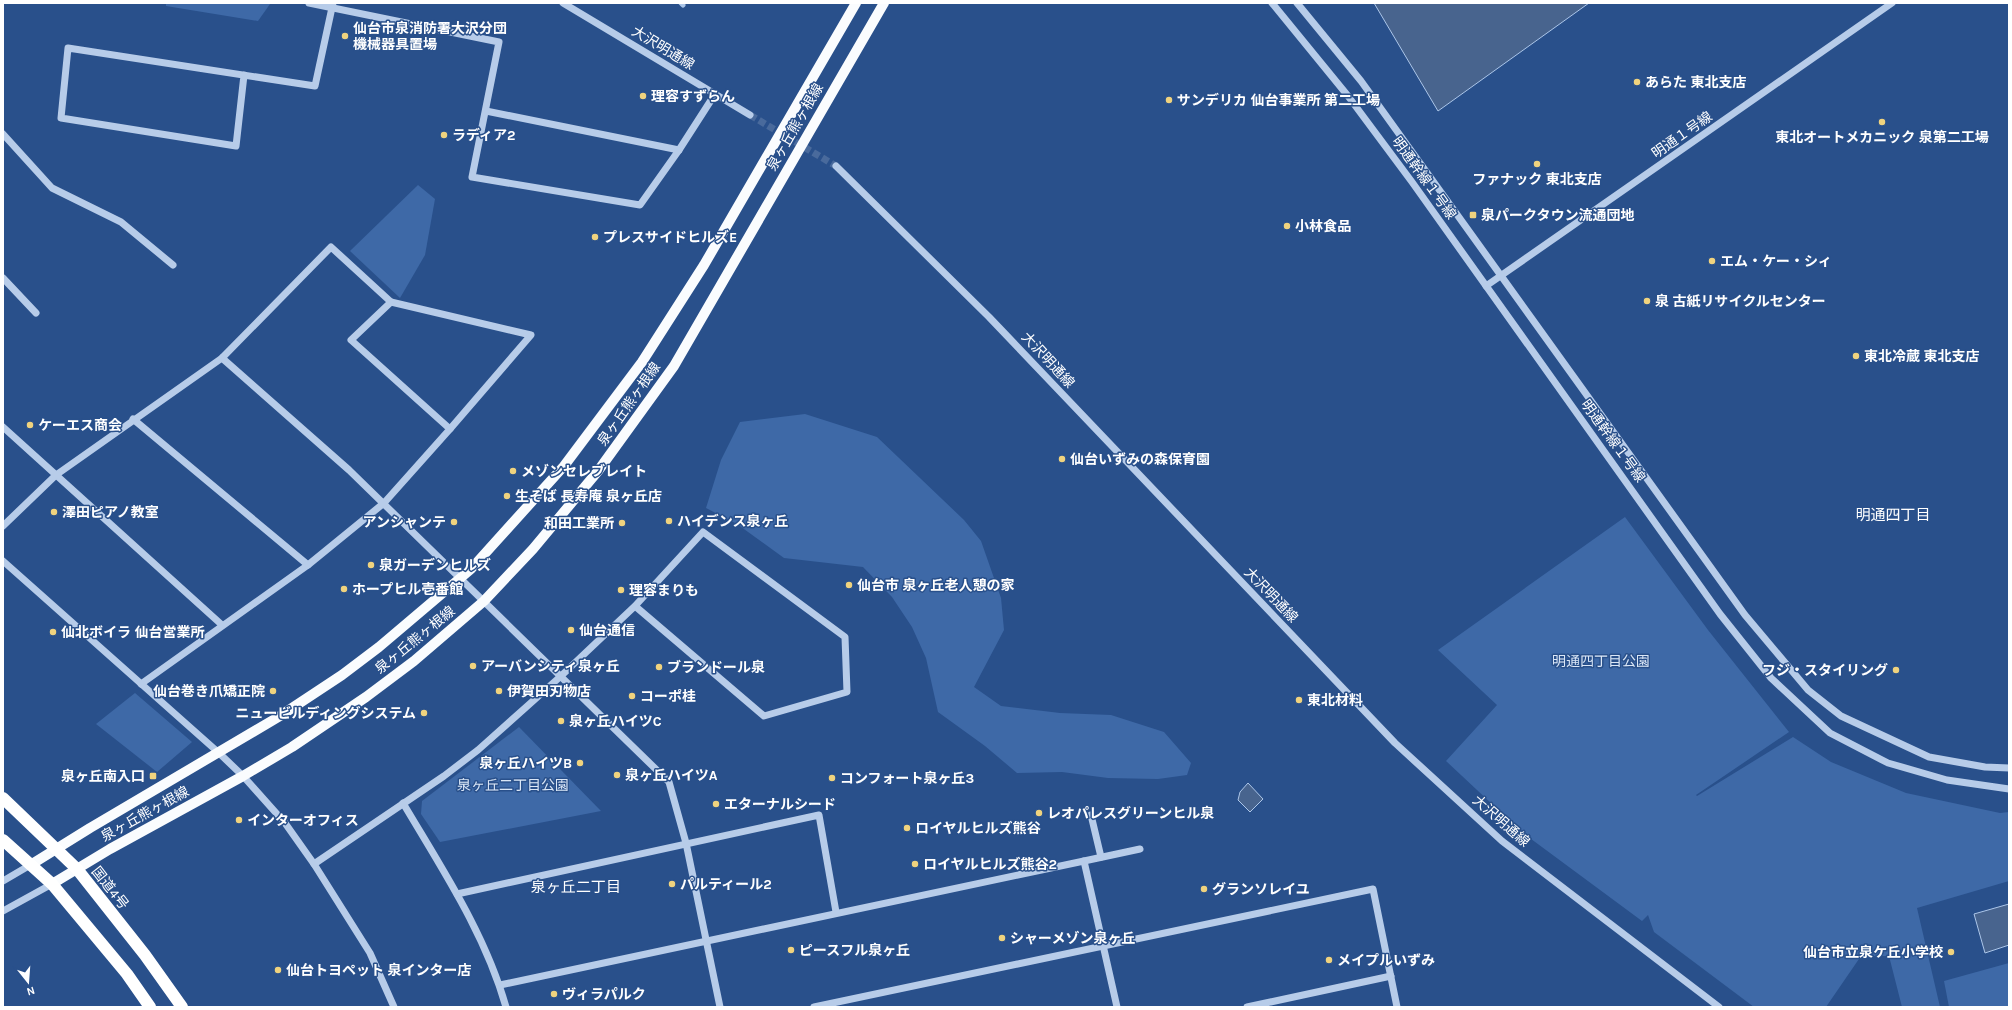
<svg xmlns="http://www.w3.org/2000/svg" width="2012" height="1010" font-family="Karla,'Noto Sans JP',sans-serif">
	<rect width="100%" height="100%" fill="#29508b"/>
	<g fill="#3e69a7">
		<polygon points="166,3 269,3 270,4 258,21 166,6"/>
		<polygon points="418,185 435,199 425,255 400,298 350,251"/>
		<polygon points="805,414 877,437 964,520 981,541 1001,598 1004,630 974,687 1001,706 1060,713 1111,715 1164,732 1191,763 1187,775 1158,779 1108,778 1062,772 1017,773 985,746 938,712 926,658 912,627 892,597 863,567 784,558 737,524 706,508 721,460 740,422"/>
		<polygon points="1625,517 1708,630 1789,732 1696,795 1697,796 1793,737 1831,762 1906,793 2000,813 2009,812 2009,881 1917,908 1940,1007 1902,1007 1889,956 1861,956 1826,1007 1754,1007 1654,932 1648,915 1642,921 1523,833 1446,761 1497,705 1438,650"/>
		<polygon points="135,693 192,742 157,772 96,724"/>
		<polygon points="519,727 601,811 440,842 421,814 422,801"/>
		<polygon points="2009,963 2009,1007 1949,1007 1944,981"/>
	</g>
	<g fill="#48648e" stroke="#acc6e9">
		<polygon points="1374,3 1589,3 1438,111"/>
		<polygon points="1248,783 1263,799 1250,812 1238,800 1240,792"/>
		<polygon points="2009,904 2009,945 1985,953 1974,914"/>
	</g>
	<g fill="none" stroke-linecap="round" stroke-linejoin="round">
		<polyline stroke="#acc6e9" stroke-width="5" points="681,3 683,5"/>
		<polyline stroke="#496a9c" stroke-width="7" stroke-dasharray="7 3.5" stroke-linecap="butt" points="750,115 836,166"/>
		<g stroke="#b7cce9" stroke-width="7">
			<polyline points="309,3 499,42 472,177 640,205 679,150 715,94"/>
			<polyline points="563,3 750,115"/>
			<polyline points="1272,3 1348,96 1412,182 1720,614 1771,678 1830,733 1888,763 1947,780 2009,789"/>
			<polyline points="1297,3 1361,81 1745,615 1808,690 1841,716 1929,757 1985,767 2009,768"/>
			<polyline points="244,75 236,146 61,118 68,48 315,86 333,3"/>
			<polyline points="486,111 679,150"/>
			<polyline points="3,134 52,188 121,222 173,265"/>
			<polyline points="836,166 989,317 1395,743 1502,841 1719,1007"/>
			<polyline points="3,278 36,313"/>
			<polyline points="1486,286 1892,3"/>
			<polyline points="391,302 531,335 450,429"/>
			<polyline points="222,358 349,470 669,782 686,843 720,1007"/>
			<polyline points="133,419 308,565"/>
			<polyline points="3,427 222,625"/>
			<polyline points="3,526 56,475 222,358 331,247 391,302 351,340 450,429 384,503 308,565 141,684"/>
			<polyline points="3,561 219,753 243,776 285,823 314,864 370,953 394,1007"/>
			<path d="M403,803C442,869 485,933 506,1007"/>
			<polyline points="1091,815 1101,857"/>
			<polyline points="1084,861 1140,849"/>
			<polyline points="314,864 444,776 478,750 561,676 635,606 703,532 845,637 847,692 764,716 635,606"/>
			<polyline points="3,881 32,864"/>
			<polyline points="457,894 819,815 836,912"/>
			<polyline points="3,911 52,884"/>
			<polyline points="500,985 1084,861 1117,1007"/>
			<polyline points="814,1007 1373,889 1397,1007"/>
			<polyline points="1247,1007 1391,976"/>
		</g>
		<g stroke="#fafcfe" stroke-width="10">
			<polyline points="32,864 90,828 280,716 342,675 379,647 471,569 564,466 642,362 704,265 856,3"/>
			<polyline points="52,884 110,849 243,776 292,747 366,697 414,661 484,601 533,549 598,471 674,366 884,3"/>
		</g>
		<g stroke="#fff" stroke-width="12">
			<polyline points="3,798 77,869 145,955 182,1007"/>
			<polyline points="3,840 52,884 127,974 150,1007"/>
		</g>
	</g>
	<g fill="#f0d37e" stroke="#29508b" stroke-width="1.5">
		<circle cx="345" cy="36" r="4"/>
		<circle cx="1637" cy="82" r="4"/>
		<circle cx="643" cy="96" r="4"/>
		<circle cx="1169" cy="100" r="4"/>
		<circle cx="1882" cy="122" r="4"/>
		<circle cx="444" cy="135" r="4"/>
		<circle cx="1537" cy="164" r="4"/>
		<rect x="1469" y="211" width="8" height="8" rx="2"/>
		<circle cx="1287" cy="226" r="4"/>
		<circle cx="595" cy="237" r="4"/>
		<circle cx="1712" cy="261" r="4"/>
		<circle cx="1647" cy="301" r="4"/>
		<circle cx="1856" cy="356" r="4"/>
		<circle cx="30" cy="425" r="4"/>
		<circle cx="1062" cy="459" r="4"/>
		<circle cx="513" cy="471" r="4"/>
		<circle cx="507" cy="496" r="4"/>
		<circle cx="54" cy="512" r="4"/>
		<circle cx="669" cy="521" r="4"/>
		<circle cx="454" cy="522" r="4"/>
		<circle cx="622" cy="523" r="4"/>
		<circle cx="371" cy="565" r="4"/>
		<circle cx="849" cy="585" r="4"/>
		<circle cx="344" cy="589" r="4"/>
		<circle cx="621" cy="590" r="4"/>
		<circle cx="571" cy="630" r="4"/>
		<circle cx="53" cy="632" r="4"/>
		<circle cx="473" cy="666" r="4"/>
		<circle cx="659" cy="667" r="4"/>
		<circle cx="1896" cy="670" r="4"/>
		<circle cx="273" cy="691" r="4"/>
		<circle cx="499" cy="691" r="4"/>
		<circle cx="632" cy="696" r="4"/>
		<circle cx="1299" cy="700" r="4"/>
		<circle cx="424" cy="713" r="4"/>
		<circle cx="561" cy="721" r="4"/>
		<circle cx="580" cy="763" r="4"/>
		<circle cx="617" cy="775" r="4"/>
		<rect x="149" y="772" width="8" height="8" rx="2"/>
		<circle cx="832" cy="778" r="4"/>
		<circle cx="716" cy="804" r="4"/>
		<circle cx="1039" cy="813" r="4"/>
		<circle cx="239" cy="820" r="4"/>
		<circle cx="907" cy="828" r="4"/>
		<circle cx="915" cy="864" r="4"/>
		<circle cx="672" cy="884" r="4"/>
		<circle cx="1204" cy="889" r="4"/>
		<circle cx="1002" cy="938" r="4"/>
		<circle cx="791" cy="950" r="4"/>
		<circle cx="1951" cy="952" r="4"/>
		<circle cx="1329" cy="960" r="4"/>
		<circle cx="278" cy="970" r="4"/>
		<circle cx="554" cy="994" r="4"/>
	</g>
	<g text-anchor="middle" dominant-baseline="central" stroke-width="3" stroke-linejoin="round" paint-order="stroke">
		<g font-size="14" font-weight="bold" fill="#fff" stroke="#29508b" text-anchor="start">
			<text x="353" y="28">仙台市泉消防署大沢分団<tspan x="353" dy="16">機械器具置場</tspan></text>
			<text x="1645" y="82">あらた 東北支店</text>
			<text x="651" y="96">理容すずらん</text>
			<text x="1177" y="100">サンデリカ 仙台事業所 第二工場</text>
			<text x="452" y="135">ラディア2</text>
			<text x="1882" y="137" text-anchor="middle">東北オートメカニック 泉第二工場</text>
			<text x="1537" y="179" text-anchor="middle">ファナック 東北支店</text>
			<text x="1481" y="215">泉パークタウン流通団地</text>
			<text x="1295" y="226">小林食品</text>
			<text x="603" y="237">プレスサイドヒルズE</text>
			<text x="1720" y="261">エム・ケー・シィ</text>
			<text x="1655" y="301">泉 古紙リサイクルセンター</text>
			<text x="1864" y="356">東北冷蔵 東北支店</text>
			<text x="38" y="425">ケーエス商会</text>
			<text x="1070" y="459">仙台いずみの森保育園</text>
			<text x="521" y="471">メゾンセレブレイト</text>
			<text x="515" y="496">生そば 長寿庵 泉ヶ丘店</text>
			<text x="62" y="512">澤田ピアノ教室</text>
			<text x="677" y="521">ハイデンス泉ヶ丘</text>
			<text x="446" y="522" text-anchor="end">アンシャンテ</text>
			<text x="614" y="523" text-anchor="end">和田工業所</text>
			<text x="379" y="565">泉ガーデンヒルズ</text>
			<text x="857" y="585">仙台市 泉ヶ丘老人憩の家</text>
			<text x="352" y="589">ホープヒル壱番館</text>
			<text x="629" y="590">理容まりも</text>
			<text x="579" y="630">仙台通信</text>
			<text x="61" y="632">仙北ボイラ 仙台営業所</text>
			<text x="481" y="666">アーバンシティ泉ヶ丘</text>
			<text x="667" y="667">ブランドール泉</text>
			<text x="1888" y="670" text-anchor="end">フジ・スタイリング</text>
			<text x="265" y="691" text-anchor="end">仙台巻き爪矯正院</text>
			<text x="507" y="691">伊賀田刃物店</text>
			<text x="640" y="696">コーポ桂</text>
			<text x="1307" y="700">東北材料</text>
			<text x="416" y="713" text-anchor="end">ニュービルディングシステム</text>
			<text x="569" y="721">泉ヶ丘ハイツC</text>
			<text x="572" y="763" text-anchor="end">泉ヶ丘ハイツB</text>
			<text x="625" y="775">泉ヶ丘ハイツA</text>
			<text x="145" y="776" text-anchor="end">泉ヶ丘南入口</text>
			<text x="840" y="778">コンフォート泉ヶ丘3</text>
			<text x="724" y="804">エターナルシード</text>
			<text x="1047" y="813">レオパレスグリーンヒル泉</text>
			<text x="247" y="820">インターオフィス</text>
			<text x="915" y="828">ロイヤルヒルズ熊谷</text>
			<text x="923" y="864">ロイヤルヒルズ熊谷2</text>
			<text x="680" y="884">パルティール2</text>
			<text x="1212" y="889">グランソレイユ</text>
			<text x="1010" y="938">シャーメゾン泉ヶ丘</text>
			<text x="799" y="950">ピースフル泉ヶ丘</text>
			<text x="1943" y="952" text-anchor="end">仙台市立泉ケ丘小学校</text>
			<text x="1337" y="960">メイプルいずみ</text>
			<text x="286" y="970">仙台トヨペット 泉インター店</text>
			<text x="562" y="994">ヴィラパルク</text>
		</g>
		<g font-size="14" fill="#fff" stroke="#29508b">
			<text transform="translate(663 48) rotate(31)">大沢明通線</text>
			<text transform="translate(795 127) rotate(-60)">泉ヶ丘熊ヶ根線</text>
			<text transform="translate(1682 135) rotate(-35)">明通１号線</text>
			<text transform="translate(1424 178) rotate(54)">明通幹線１号線</text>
			<text transform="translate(1048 360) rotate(47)">大沢明通線</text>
			<text transform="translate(629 404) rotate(-55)">泉ヶ丘熊ヶ根線</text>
			<text transform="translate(1613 441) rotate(54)">明通幹線１号線</text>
			<text transform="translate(1271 595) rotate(46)">大沢明通線</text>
			<text transform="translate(415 640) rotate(-39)">泉ヶ丘熊ヶ根線</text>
			<text transform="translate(145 814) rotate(-29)">泉ヶ丘熊ヶ根線</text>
			<text transform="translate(1501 821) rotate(41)">大沢明通線</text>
			<text transform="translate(110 888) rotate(52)">国道4号</text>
		</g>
		<g font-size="14" fill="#dbe7f7" stroke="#29508b">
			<text x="1601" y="661">明通四丁目公園</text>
			<text x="513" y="785">泉ヶ丘二丁目公園</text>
		</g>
		<g font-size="15" fill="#fff" stroke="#29508b">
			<text x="1893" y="515">明通四丁目</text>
			<text x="576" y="887">泉ヶ丘二丁目</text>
		</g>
	</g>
	<rect width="2012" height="1010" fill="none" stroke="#ffffff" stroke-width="8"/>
	<g transform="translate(28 982) rotate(163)" stroke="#29508b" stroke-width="3" paint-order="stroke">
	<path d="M0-3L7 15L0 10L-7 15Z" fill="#ffffff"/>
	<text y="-6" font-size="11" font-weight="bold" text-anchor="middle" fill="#ffffff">N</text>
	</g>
</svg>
